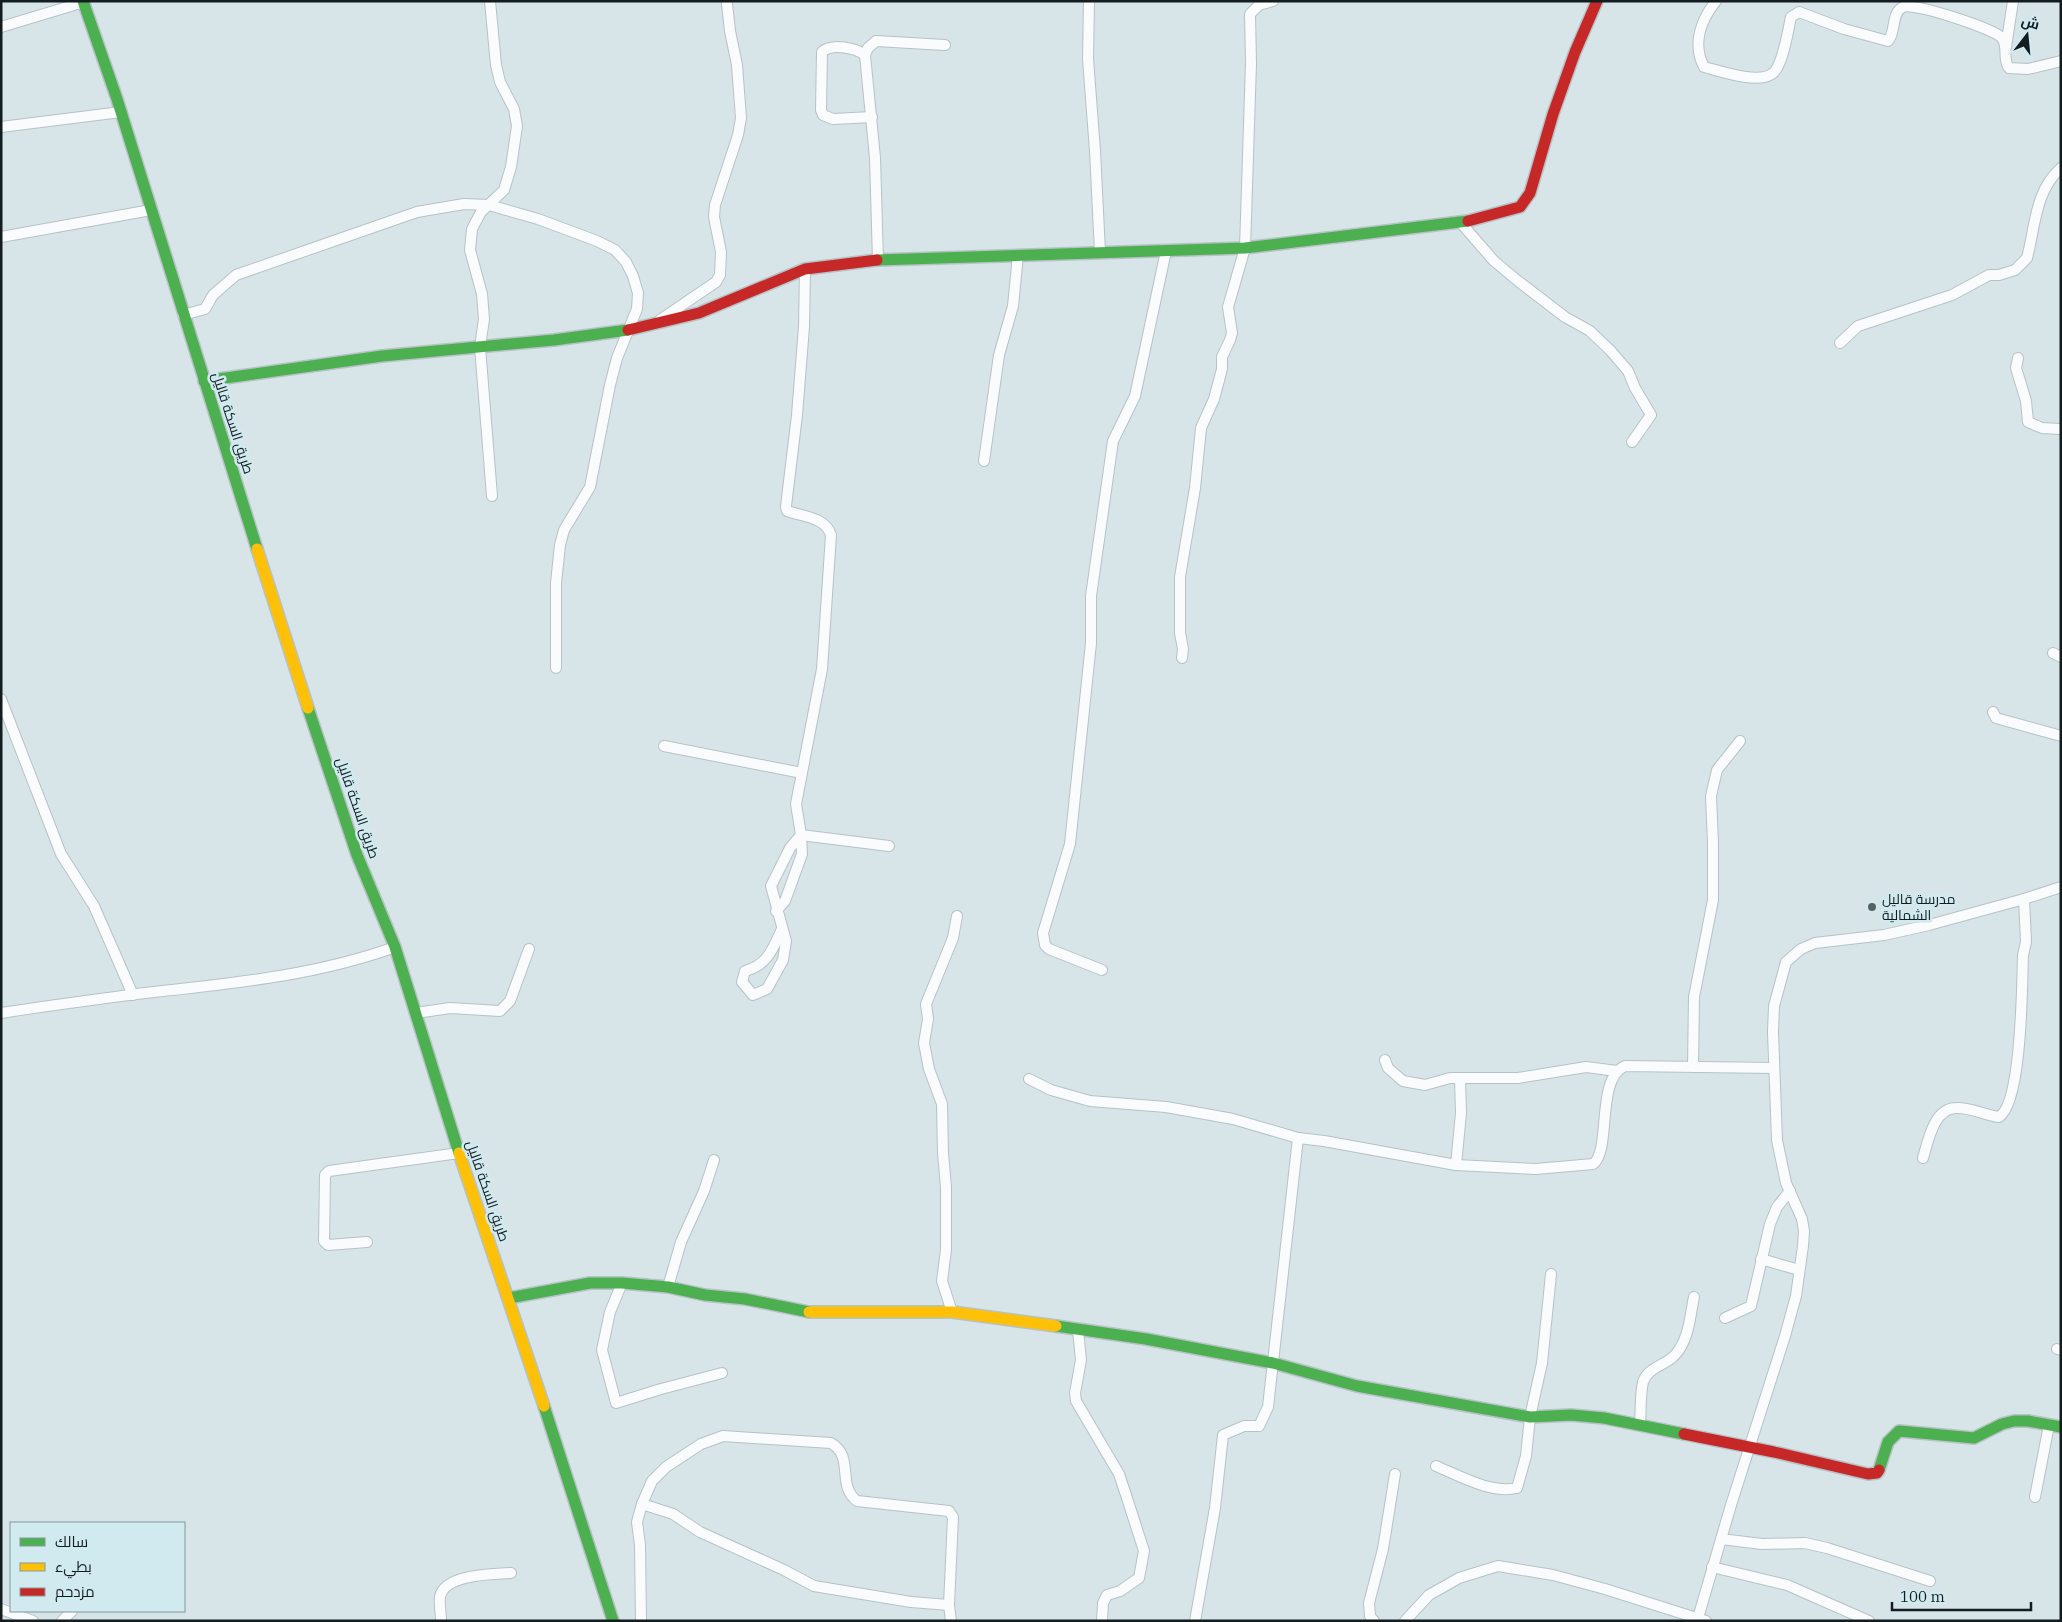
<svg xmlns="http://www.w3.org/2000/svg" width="2062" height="1622" font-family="'IBM Plex Serif',Cairo,serif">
	<rect width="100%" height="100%" fill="#d7e5e9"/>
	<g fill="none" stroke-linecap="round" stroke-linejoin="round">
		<defs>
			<g id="street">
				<polyline points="490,1 496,65 500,82 514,109 517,126 511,167 504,190 481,212 472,229 470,250 482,294 484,319 480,347 492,496"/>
				<polyline points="1089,1 1088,59 1095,151 1100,252"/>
				<path d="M1716,1C1701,20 1692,44 1704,67C1720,71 1760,85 1773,73C1783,65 1788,30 1791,17L1799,12L1844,29L1888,41C1896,33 1891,12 1903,7C1913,2 1995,29 2002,38C2009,48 2002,59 2009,68L2028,69L2061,61"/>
				<polyline points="1,27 84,2"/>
				<polyline points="2006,47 2013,1"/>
				<path d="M865,55C856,48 832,43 822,52L821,110L823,115L833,119L872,117"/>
				<polyline points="1,127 121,112"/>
				<polyline points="1461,223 1494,261 1518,281 1565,317 1590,331 1610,350 1628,371 1635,388 1651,415 1632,442"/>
				<polyline points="1,237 151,210"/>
				<polyline points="878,260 875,158 865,55 868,48 876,41 945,45"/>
				<polyline points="183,315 205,309 213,295 236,275 417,212 464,204 489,205 538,219 597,241 615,250 626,262 633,276 638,293 637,309 617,358 610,385 590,487 564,530 560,545 556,583 556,668"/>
				<polyline points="660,320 716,282 720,275 721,252 714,217 715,205 738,135 741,118 737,65 730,31 727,4"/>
				<path d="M1840,343L1858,326L1952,295L1989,275H1999L2015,270L2027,258C2035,228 2035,190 2061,168"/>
				<polyline points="2018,358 2016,368 2026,401 2028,422 2042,428 2061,429"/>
				<polyline points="984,461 999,355 1013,306 1018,255"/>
				<polyline points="2053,653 2061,657"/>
				<polyline points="1182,658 1183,649 1180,633 1180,577 1195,488 1201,428 1214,399 1222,369 1222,357 1230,340 1232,333 1228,307 1245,248 1251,63 1250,14 1259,5 1273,1"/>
				<polyline points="1,699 61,854 94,906 133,995"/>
				<polyline points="1993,712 1996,718 2061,736"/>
				<polyline points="664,746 802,773"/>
				<polyline points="776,911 785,901 802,854 801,835 889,846"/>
				<path d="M782,929C773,948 768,965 745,971L742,982L753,995L767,989L783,960L786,941L771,886L790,848L801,835L796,804L822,669L831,535C825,517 804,517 787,511L786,506L797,415L804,327L805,269"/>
				<polyline points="1102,970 1049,949 1045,945 1043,933 1070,844 1091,643 1091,596 1113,441 1135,396 1166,251"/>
				<path d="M1,1013C46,1006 92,1000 137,994C224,984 312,977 395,947"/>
				<polyline points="416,1013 450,1008 500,1011 510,1001 529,949"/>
				<polyline points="1385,1060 1388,1068 1403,1081 1425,1085 1450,1078 1518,1078 1586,1067 1617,1071"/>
				<polyline points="1693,1067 1694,997 1713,900 1713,843 1711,796 1717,770 1740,741"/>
				<path d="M1029,1079L1051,1090L1090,1101L1166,1107L1233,1119L1298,1138L1324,1141L1456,1165L1536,1169L1593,1164C1612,1150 1595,1079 1625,1066L1774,1068"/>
				<path d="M1923,1158C1928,1141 1934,1108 1956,1108C1969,1107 1985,1115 1999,1117C2022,1103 2022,985 2023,955L2026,942L2024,899"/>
				<polyline points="1456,1165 1461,1113 1460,1079"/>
				<polyline points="367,1242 328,1245 324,1241 325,1175 329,1171 459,1153"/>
				<polyline points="1761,1259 1799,1270"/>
				<polyline points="622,1283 610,1312 602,1350 616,1403 661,1389 722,1373"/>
				<polyline points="668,1287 681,1242 704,1191 714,1160"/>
				<polyline points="952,1312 942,1281 946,1250 946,1187 943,1153 942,1104 929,1069 924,1043 928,1019 926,1004 953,938 957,916"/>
				<polyline points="1725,1318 1751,1306 1770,1224 1777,1207 1790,1191"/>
				<polyline points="1078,1330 1081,1360 1075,1393 1076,1401 1119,1474 1126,1495 1144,1551 1139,1578 1120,1591 1107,1595 1103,1603 1102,1621"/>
				<polyline points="2057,1349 2061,1350"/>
				<path d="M1640,1425C1641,1412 1640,1395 1643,1382C1648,1367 1665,1366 1675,1355C1689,1340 1690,1316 1694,1297"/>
				<path d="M1436,1466C1460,1476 1491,1494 1517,1488L1526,1456L1530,1417L1542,1363L1551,1274"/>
				<polyline points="2035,1497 2049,1425"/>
				<polyline points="642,1504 673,1514 700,1532 784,1570 814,1586 911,1602 949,1605"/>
				<polyline points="1721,1539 1762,1544 1805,1543 1827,1548 1930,1581"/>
				<polyline points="1712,1567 1787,1585 1869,1621"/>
				<polyline points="1,1609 33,1621"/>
				<polyline points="1698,1618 1731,1505 1785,1336 1796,1296 1803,1246 1804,1231 1802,1219 1786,1183 1777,1140 1773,1032 1774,1006 1786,962 1801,949 1815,943 1884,935 1929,925 2024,899 2061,887"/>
				<polyline points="62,1621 72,1611"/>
				<path d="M441,1621C441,1613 439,1604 440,1597C444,1574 494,1574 511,1573"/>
				<path d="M641,1621L640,1545L637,1522L642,1504L652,1481L666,1467L701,1444L723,1436L831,1443C855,1457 836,1485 857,1501L949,1511L953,1517L949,1605L951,1621"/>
				<polyline points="1195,1621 1215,1508 1223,1435 1244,1426 1259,1426 1268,1407 1298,1138"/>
				<polyline points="1374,1621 1370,1616 1369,1603 1383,1549 1395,1474"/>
				<polyline points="1405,1621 1429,1595 1459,1578 1498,1566 1553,1575 1605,1589 1706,1621"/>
			</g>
			<g id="fast">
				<polyline points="83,1 117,99 257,549"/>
				<polyline points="877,260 1245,248 1468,221"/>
				<polyline points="204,381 382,356 554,340 628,330"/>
				<polyline points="308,708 357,855 395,947 459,1153"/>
				<polyline points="509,1298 590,1283 622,1283 668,1287 705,1295 745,1299 809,1312"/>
				<polyline points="1056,1326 1146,1339 1273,1363 1357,1386 1530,1417 1571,1415 1604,1418 1684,1434"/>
				<polyline points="544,1406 613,1621"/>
				<polyline points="1879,1470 1888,1442 1899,1431 1974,1438 2002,1424 2014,1421 2028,1421 2061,1427"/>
			</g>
			<g id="slow">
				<polyline points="257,549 308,708"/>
				<polyline points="459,1153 544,1406"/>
				<polyline points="809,1312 952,1312 1056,1326"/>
			</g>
			<g id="jam">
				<polyline points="1468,221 1520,207 1530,193 1553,114 1575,52 1597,1"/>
				<polyline points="628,330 699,313 805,269 877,260"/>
				<polyline points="1684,1434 1774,1452 1868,1474 1877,1473 1879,1470"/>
			</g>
		</defs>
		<use href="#street" stroke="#b7c2c5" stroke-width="12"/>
		<use href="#fast" stroke="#b7c2c5" stroke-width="14"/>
		<use href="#slow" stroke="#b7c2c5" stroke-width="14"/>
		<use href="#jam" stroke="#b7c2c5" stroke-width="14"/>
		<use href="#street" stroke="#f9fbfc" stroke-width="10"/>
		<use href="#fast" stroke="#4caf50" stroke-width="11"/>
		<use href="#slow" stroke="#ffc107" stroke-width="11"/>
		<use href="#jam" stroke="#c62828" stroke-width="11"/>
	</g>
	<circle fill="#586265" stroke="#d0eaf0" stroke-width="2" cx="1872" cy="907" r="5"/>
	<g text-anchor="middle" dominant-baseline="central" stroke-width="5" stroke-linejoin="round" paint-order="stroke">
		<g font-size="14" fill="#131c1e" stroke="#d0eaf0">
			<text transform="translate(233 423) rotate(72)">طريق السكة قاليل</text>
			<text transform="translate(358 808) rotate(71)">طريق السكة قاليل</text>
			<text transform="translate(488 1191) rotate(71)">طريق السكة قاليل</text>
		</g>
		<g font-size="14" fill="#131c1e" stroke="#d0eaf0" text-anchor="start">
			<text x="1882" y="899">مدرسة قاليل<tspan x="1882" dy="16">الشمالية</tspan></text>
		</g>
	</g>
	<rect width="2062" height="1622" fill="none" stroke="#131c1e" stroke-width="5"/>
	<rect x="10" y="1522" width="175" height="90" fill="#d0eaf0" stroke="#84989c"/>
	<rect x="20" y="1538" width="25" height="8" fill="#4caf50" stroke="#84989c"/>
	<text x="55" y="1547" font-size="15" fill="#131c1e">سالك</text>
	<rect x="20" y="1563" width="25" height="8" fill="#ffc107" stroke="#84989c"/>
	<text x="55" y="1572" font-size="15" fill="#131c1e">بطيء</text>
	<rect x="20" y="1588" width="25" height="8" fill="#c62828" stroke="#84989c"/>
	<text x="55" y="1597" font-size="15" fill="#131c1e">مزدحم</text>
	<g transform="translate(2027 35) rotate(16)" stroke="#d0eaf0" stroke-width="4" paint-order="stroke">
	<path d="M0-4L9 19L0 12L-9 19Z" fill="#131c1e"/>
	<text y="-8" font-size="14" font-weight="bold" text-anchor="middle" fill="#131c1e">ش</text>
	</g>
	<path d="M1892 1602v8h139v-8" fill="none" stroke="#131c1e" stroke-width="2.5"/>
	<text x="1900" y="1602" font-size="15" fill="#131c1e" stroke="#d0eaf0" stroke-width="4" paint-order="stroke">100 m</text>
</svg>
